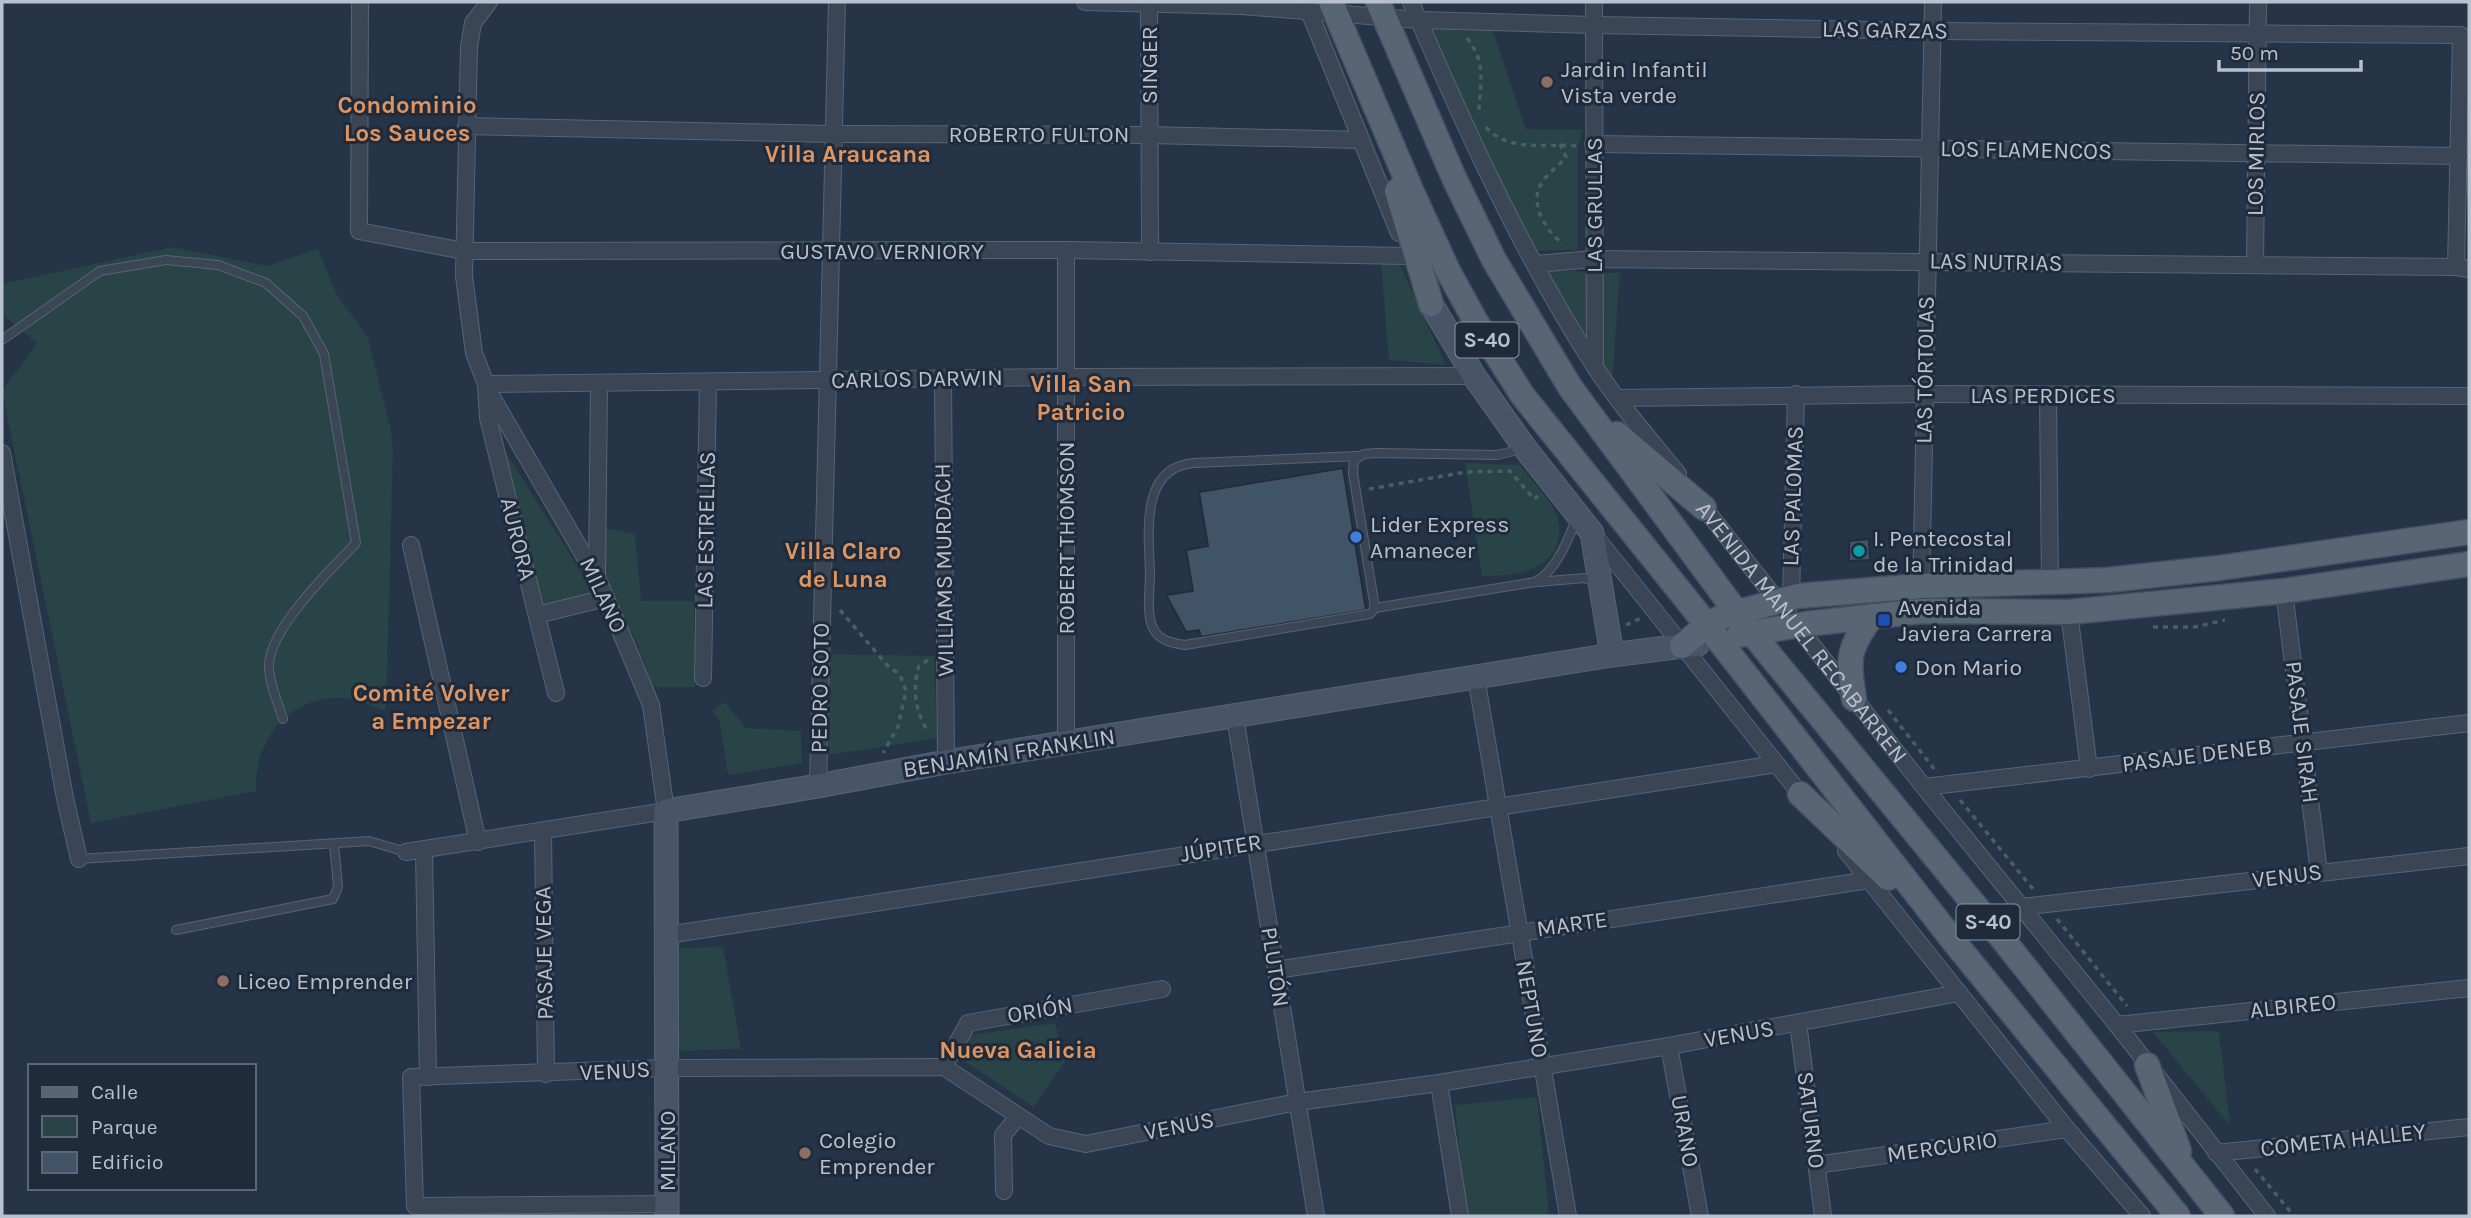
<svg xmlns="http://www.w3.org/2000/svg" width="2471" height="1218" font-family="Karla,sans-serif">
	<rect width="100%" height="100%" fill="#253446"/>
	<g fill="#284447">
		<polygon points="1428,27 1461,31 1493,31 1526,129 1583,130 1578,146 1578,250 1533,251"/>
		<polygon points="2469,37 2469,194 2465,194"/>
		<path d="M172,247L267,266L318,249L336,293L368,338L391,430L393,449L386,711C370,705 352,697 334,698C284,701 254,743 256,791L91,823L2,391L37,343L2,314V284Z"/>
		<polygon points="1381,263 1399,263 1446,365 1389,360"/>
		<polygon points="1542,270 1620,273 1612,382"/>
		<polygon points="498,440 595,594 541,608"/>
		<path d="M1465,463L1520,465C1531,480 1548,496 1556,513C1560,520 1560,532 1558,540C1552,572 1510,577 1482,576Z"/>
		<polygon points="605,528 635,534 641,601 694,601 695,687 653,687 638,646 602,569"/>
		<polygon points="828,654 934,656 937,738 829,755"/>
		<polygon points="724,702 746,728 801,731 802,763 728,775 719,719 712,711"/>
		<polygon points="723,947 741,1049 679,1051 678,948"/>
		<polygon points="1055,1023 1065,1062 1033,1107 963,1060 971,1035"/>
		<polygon points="2219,1031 2230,1126 2153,1032"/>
		<polygon points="1537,1097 1549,1216 1466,1216 1455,1105"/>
	</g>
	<g fill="#415366" stroke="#212d3d" stroke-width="2">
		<polygon points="1343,468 1366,610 1201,637 1199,630 1186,632 1166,595 1193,591 1186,550 1208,546 1199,492"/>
		<polygon points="1869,539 1870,560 1849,561 1849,541"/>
	</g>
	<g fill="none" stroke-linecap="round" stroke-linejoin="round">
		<defs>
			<g id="lane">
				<path d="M2,340L100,271L166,260L218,265L266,283L303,316L324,354L356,543C331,569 269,629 269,666C269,683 278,703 283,719"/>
				<path d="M1522,449L1497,455L1376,453L1364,454L1354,460L1353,473L1375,608L1535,582C1557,570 1567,541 1577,518"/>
				<path d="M1358,456L1194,463C1139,467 1149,535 1150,574C1150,590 1146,614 1153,628C1159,641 1172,643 1185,645L1370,614L1375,608"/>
				<polyline points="1538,582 1584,578 1598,582"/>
				<polyline points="79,859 369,841 406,852"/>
				<polyline points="176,930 333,899 338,887 334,844"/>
			</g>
			<g id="street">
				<polyline points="360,2 359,231 464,251 1066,250 1408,256"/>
				<polyline points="1085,2 1241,6 1419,20 1594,25 1932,31 2461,35 2456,267"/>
				<path d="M1411,2C1464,126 1520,250 1593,364C1618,403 1649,438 1678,474"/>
				<polyline points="1594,2 1595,364"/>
				<polyline points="1149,4 1150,252"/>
				<polyline points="1306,4 1399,233"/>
				<polyline points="466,126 834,134 1149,135 1361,140"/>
				<polyline points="1593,144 2459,156"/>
				<polyline points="1535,264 1593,259 2456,267 2469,269"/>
				<polyline points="2255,265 2258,2"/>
				<polyline points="943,379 946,762"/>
				<polyline points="2048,395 2050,584"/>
				<polyline points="1617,398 1925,394 2469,396"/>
				<polyline points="2,453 65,798 79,859"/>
				<path id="s1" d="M1698,500L1924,787L2117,1025L2267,1216"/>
				<polyline points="1595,536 1806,801"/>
				<polyline points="411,545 478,842"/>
				<polyline points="597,575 599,384"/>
				<polyline points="2284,591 2319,872"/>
				<polyline points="1921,595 1933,2"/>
				<polyline points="1791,598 1796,394"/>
				<polyline points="2069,612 2089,769"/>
				<polyline points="537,615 606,598"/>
				<polyline points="1476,677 1568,1216"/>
				<polyline points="703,678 708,382"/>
				<polyline points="556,693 488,418 486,384 1066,377 1474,376"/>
				<polyline points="1235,717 1316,1216"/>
				<polyline points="1066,743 1066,250"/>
				<polyline points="818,786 837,2"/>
				<polyline points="1924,787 2469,723"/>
				<polyline points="543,832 546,1074"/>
				<polyline points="424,851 428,1077"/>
				<polyline points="1846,851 2067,1129 2142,1216"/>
				<polyline points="406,852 666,811 651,705 617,623 597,578 489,392 474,353 464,276 469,47 473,23 489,2"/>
				<polyline points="2021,907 2469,856"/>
				<polyline points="667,935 1776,764"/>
				<polyline points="1276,970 1869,880"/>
				<polyline points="1798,1023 1823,1216"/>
				<polyline points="2117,1025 2469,988"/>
				<polyline points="1669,1046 1700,1216"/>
				<polyline points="944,1067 968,1023 1162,989"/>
				<polyline points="1439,1083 1460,1216"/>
				<polyline points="2216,1153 2469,1127"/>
				<polyline points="1816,1165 2067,1129"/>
				<polyline points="1004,1191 1003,1135 1018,1117"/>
				<polyline points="667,1204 415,1206 411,1077 667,1068 944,1067 1049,1136 1086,1144 1297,1102 1439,1083 1669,1046 1959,993"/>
			</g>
			<g id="secondary">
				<polyline points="1431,304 1474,376 1525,448 1592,533 1612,655"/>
				<polyline points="667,1216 666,811 818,786 946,762 1612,655 1698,644"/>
			</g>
			<g id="primary">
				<polyline points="1331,2 1411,190 1448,271 1476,322 1523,396 1707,625 1955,943 2178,1216"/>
				<polyline points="1378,2 1454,178 1494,260 1570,387 1751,632 2005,942 2222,1216"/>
				<polyline points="1397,191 1431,304"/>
				<polyline points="1617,434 1704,508"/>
				<polyline points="1739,635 1806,624 1921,611 2069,612 2284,591 2469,564"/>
				<polyline points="1682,646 1707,625 1724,616 1798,596 1921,586 2108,580 2219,568 2469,532"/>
				<path d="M1854,699C1848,658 1847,650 1872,616"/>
				<polyline points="1800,794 1888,878"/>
				<polyline points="2147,1065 2179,1151"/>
			</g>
		</defs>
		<use href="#lane" stroke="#596473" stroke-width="10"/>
		<use href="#street" stroke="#596473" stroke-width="18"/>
		<use href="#secondary" stroke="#596473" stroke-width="25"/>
		<use href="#primary" stroke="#444f5f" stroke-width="27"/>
		<g stroke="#466163" stroke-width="3.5" stroke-dasharray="5 5" stroke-linecap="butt">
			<path d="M1467,38C1487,64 1480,81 1479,110"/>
			<path d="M1486,127C1509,153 1546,143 1577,146"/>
			<path d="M1560,144L1566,157C1559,166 1545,175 1540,186C1530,206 1547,232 1563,244"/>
			<polyline points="1369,489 1466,472 1510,471 1534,499 1538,496"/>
			<polyline points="840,610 887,665 900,675 906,691 898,727 883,753"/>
			<polyline points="1626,625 1641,618"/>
			<polyline points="2153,627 2195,627 2225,620"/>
			<path d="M928,660L919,666C912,690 915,710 928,732"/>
			<polyline points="1888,710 1935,770"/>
			<polyline points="1960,800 2033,889"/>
			<polyline points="2057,919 2127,1006"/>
			<polyline points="2255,1169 2294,1216"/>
		</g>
		<use href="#lane" stroke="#3a4655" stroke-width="8"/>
		<use href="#street" stroke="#3a4655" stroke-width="16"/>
		<use href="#secondary" stroke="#485569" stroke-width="23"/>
		<use href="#primary" stroke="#586575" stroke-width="24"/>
	</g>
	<g fill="#8d6e63" stroke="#1f2b3b" stroke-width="2.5">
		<circle cx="1547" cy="82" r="7"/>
		<circle cx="223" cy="981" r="7"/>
		<circle cx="805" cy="1153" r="7"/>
	</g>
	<g fill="#3f7fe0" stroke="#1f2b3b" stroke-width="2.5">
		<circle cx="1356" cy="537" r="7"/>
		<circle cx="1901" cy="667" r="7"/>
	</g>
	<circle fill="#0f9aa8" stroke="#1f2b3b" stroke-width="2.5" cx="1859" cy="551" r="7"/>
	<rect fill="#1a4fb4" stroke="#1f2b3b" stroke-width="2.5" x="1877" y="613" width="14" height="14" rx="3.5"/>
	<g text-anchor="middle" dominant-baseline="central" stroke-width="6" stroke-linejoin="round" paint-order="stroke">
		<g fill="#1f2b3b" stroke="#8a94a3" stroke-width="2">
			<rect x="1455.5" y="322.5" width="63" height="35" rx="5"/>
			<rect x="1956.5" y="904.5" width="63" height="35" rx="5"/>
		</g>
		<g font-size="21" font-weight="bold" fill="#b8c1cf">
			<text x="1487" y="340">S-40</text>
			<text x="1988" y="922">S-40</text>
		</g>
		<g font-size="23" fill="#b8c1cf" stroke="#1f2b3b">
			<text transform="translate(1885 30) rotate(1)">LAS GARZAS</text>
			<text transform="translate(1149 65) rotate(-90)">SINGER</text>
			<text x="1039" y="134">ROBERTO FULTON</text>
			<text transform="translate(2026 150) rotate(1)">LOS FLAMENCOS</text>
			<text transform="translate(2256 154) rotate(-89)">LOS MIRLOS</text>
			<text transform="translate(1594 205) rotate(-90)">LAS GRULLAS</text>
			<text x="882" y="251">GUSTAVO VERNIORY</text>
			<text transform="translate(1996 262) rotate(1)">LAS NUTRIAS</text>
			<text transform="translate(1925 370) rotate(-89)">LAS TÓRTOLAS</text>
			<text transform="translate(917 379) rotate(-1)">CARLOS DARWIN</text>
			<text x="2043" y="395">LAS PERDICES</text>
			<text transform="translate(1793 496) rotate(-88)">LAS PALOMAS</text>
			<text transform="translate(706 530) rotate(-89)">LAS ESTRELLAS</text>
			<text transform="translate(1066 538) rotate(-90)">ROBERT THOMSON</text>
			<text transform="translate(518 539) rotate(76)">AURORA</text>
			<text transform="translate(944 570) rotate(-91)">WILLIAMS MURDACH</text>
			<text transform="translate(603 595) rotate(65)">MILANO</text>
			<text stroke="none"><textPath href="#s1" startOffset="168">AVENIDA MANUEL RECABARREN</textPath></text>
			<text transform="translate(820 688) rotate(-89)">PEDRO SOTO</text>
			<text transform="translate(2302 732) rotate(83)">PASAJE SIRAH</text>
			<text transform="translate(1009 753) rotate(-9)">BENJAMÍN FRANKLIN</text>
			<text transform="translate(2197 755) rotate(-7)">PASAJE DENEB</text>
			<text transform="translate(1221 848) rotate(-9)">JÚPITER</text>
			<text transform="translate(2287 876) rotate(-7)">VENUS</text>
			<text transform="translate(1572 924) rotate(-8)">MARTE</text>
			<text transform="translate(544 953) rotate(-91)">PASAJE VEGA</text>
			<text transform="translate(1275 967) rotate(81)">PLUTÓN</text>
			<text transform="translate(2293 1006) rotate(-6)">ALBIREO</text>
			<text transform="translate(1532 1009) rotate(80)">NEPTUNO</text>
			<text transform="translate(1040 1010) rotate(-10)">ORIÓN</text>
			<text transform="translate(1739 1034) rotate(-10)">VENUS</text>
			<text transform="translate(615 1071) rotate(-3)">VENUS</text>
			<text transform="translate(1811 1120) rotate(83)">SATURNO</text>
			<text transform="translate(1179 1126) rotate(-11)">VENUS</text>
			<text transform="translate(1685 1131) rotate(80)">URANO</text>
			<text transform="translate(2343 1140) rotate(-6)">COMETA HALLEY</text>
			<text transform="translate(1942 1147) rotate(-8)">MERCURIO</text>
			<text transform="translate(667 1151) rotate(-90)">MILANO</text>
		</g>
		<g font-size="23" fill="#b8c1cf" stroke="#1f2b3b" text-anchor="start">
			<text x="1561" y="69">Jardin Infantil<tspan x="1561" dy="26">Vista verde</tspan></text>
			<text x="1370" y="524">Lider Express<tspan x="1370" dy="26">Amanecer</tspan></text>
			<text x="1873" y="538">I. Pentecostal<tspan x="1873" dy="26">de la Trinidad</tspan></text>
			<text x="1898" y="607">Avenida<tspan x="1898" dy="26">Javiera Carrera</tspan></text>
			<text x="1915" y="667">Don Mario</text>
			<text x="237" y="981">Liceo Emprender</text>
			<text x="819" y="1140">Colegio<tspan x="819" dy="26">Emprender</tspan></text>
		</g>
		<g font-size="24" font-weight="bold" fill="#df9562" stroke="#1f2b3b">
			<text x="407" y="105">Condominio<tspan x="407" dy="28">Los Sauces</tspan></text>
			<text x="848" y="154">Villa Araucana</text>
			<text x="1081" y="384">Villa San<tspan x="1081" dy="28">Patricio</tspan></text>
			<text x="843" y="551">Villa Claro<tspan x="843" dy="28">de Luna</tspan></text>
			<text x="431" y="693">Comité Volver<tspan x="431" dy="28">a Empezar</tspan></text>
			<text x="1018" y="1050">Nueva Galicia</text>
		</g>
	</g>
	<rect width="2471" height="1218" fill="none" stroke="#b8c1cf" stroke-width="7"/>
	<rect x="28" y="1064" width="228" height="126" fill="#1f2b3b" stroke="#5c6776" stroke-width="2"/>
	<rect x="42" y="1087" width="35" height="10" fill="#586575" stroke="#5c6776" stroke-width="2"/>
	<text x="91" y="1099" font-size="21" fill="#b8c1cf">Calle</text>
	<rect x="42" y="1116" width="35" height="21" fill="#284447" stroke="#5c6776" stroke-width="2"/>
	<text x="91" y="1134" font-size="21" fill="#b8c1cf">Parque</text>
	<rect x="42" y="1152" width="35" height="21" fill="#415366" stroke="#5c6776" stroke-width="2"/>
	<text x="91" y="1169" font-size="21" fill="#b8c1cf">Edificio</text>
	<path d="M2219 60v10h142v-10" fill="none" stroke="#b8c1cf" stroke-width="3.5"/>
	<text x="2230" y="60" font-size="21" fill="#b8c1cf" stroke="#1f2b3b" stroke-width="5" paint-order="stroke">50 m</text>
</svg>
